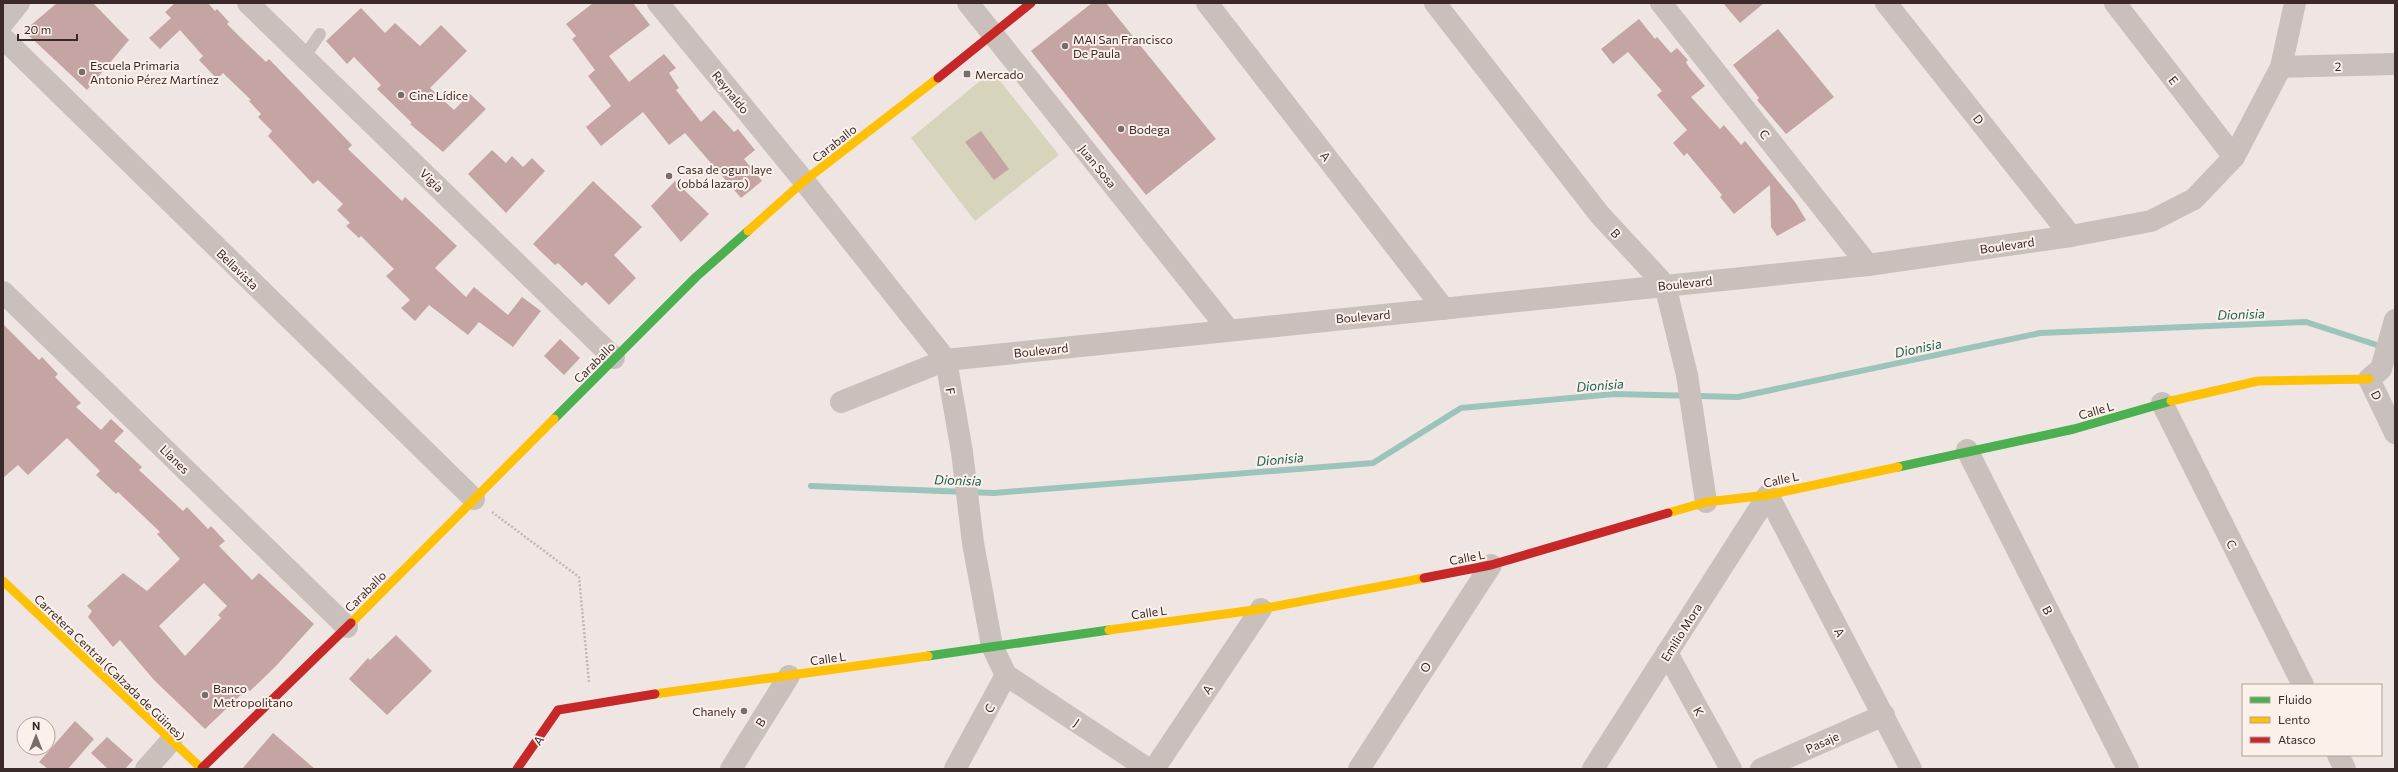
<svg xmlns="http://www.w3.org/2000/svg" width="2398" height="772" font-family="Commissioner,sans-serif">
	<rect width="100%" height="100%" fill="#efe6e3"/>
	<polygon fill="#d6d4bb" points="992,71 1059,155 975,221 911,138"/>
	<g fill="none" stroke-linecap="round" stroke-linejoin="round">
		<polyline stroke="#9cc4bb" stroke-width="6" points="811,486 994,493 1373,463 1461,408 1614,394 1738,397 2040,333 2306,322 2383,347"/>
	</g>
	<g fill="#c5a5a3" fill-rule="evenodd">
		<polygon points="57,3 93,3 129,40 87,90 24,31"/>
		<polygon points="175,3 208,3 215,11 217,9 229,22 227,24 243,40 266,62 269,59 352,145 348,149 402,201 405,197 437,227 457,246 435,268 466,297 474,287 508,315 522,297 541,311 513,347 479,322 468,335 429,305 415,321 401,308 410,300 386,276 394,269 361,236 359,238 346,226 350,223 337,210 343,204 318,180 313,184 268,136 272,131 258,117 261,114 249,101 251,100 223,73 217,79 199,60 203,56 180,30 160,49 149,38 171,18 165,12"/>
		<polygon points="593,3 633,3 650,25 609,56 629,82 664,54 676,68 669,73 679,88 676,90 701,122 714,110 734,132 738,129 755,150 744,159 762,181 741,198 685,133 669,145 643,112 601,146 586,127 611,106 588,76 595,70 572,39 576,36 566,24"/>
		<polygon points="1092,3 1106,3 1216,139 1146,195 1031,51"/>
		<polygon points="1723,3 1764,3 1740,23"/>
		<polygon points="361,8 385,33 395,23 420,46 441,25 467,51 430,88 454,110 470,94 486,109 443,152 410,124 412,123 377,89 381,85 354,57 347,64 326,41"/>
		<polygon points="1639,19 1655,39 1657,37 1671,53 1677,48 1688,60 1686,62 1689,67 1705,86 1691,97 1720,129 1724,125 1741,145 1745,141 1795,202 1806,220 1777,236 1771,227 1770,185 1734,214 1720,197 1722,195 1687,153 1684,156 1673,143 1687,130 1657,95 1662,91 1628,52 1613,64 1601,49"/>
		<polygon points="1778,29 1834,97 1786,134 1757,100 1759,98 1733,65"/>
		<polygon points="981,131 1009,169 994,180 965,142"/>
		<polygon points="492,150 506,163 512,156 523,167 532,158 545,171 506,213 468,174"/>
		<polygon points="593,181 642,227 614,255 636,278 609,305 586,282 582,286 558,263 555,265 533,244"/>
		<polygon points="675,181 709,214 681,242 651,206"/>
		<path d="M3,324L39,360L42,357L58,374L55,377L81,403L76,407L101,430L111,419L124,431L114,441L142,467L139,470L183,511L187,507L208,529L211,526L225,541L219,546L252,580L259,573L314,624L276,666L250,691L247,689L205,729L154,680L120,640L113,647L88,617L92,611L87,606L123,573L147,591L180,559L157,534L160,532L118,492L116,494L96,475L100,471L67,438L28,475L18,465L3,478ZM204,583L227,606L218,615L221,618L185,656L159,626Z"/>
		<polygon points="560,339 580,358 564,375 544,356"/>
		<polygon points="396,635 432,671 387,715 349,679 368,658 370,660"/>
		<polygon points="75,721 94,739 68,769 48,769 39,762"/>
		<polygon points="273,733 315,769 242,769"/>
		<polygon points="107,737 133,760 125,769 108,769 91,753"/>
	</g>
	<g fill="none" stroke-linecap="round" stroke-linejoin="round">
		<polyline stroke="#c1b7b4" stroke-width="2.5" stroke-dasharray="2 2" stroke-linecap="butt" points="492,512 579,577 589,682"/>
		<polyline stroke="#c9bfbb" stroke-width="12" points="305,56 320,34"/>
		<g stroke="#c9bfbb" stroke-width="22">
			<polyline points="248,3 614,358"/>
			<polyline points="658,3 804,181 946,360 962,452 973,543 992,646 1006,675 955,769"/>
			<polyline points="968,3 1228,329"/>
			<polyline points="1207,3 1444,309"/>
			<polyline points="1435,3 1600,215 1665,285 1687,375 1706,502"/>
			<polyline points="1661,3 1868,265"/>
			<polyline points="1886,3 2071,236"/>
			<polyline points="2115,3 2234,157"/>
			<polyline points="3,23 19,3"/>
			<polyline points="3,38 474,499"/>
			<polyline points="2281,67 2395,64"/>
			<polyline points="3,292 347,627"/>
			<polyline points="2395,320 2381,369 2369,379 2395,433"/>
			<polyline points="841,402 946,360 1868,265 2071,236 2151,221 2194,199 2234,157 2281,67 2295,3"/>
			<polyline points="2162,403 2303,685"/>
			<polyline points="1967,450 2128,769"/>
			<polyline points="1667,653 1731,769"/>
			<polyline points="1006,675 1148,769"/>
			<polyline points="2338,755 2345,769"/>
			<polyline points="146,769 171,741"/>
			<polyline points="731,769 789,676"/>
			<polyline points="1154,769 1261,609"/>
			<polyline points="1359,769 1491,565"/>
			<polyline points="1593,769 1768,495 1911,769"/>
			<polyline points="1761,769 1884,715"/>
		</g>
		<g stroke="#4caf50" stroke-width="9">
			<polyline points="554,419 696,277 748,231"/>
			<polyline points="1898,467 2074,429 2171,401"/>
			<polyline points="928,656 1109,630"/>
		</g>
		<g stroke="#ffc107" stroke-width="9">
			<polyline points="748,231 804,181 938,78"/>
			<polyline points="2171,401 2258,381 2369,379"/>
			<polyline points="1668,513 1706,502 1768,495 1898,467"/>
			<polyline points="3,581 202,769"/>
			<polyline points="351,623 554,419"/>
			<polyline points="1109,630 1261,609 1424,578"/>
			<polyline points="655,694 928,656"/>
		</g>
		<g stroke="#c62828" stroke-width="9">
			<polyline points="938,78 1031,3"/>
			<polyline points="1424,578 1491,565 1668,513"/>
			<polyline points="202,768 351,623"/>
			<polyline points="517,769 558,710 655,694"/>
		</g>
	</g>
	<g fill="#796c6a" stroke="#fcf0eb" stroke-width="1.5">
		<circle cx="1065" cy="46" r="4"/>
		<circle cx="82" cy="72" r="4"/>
		<rect x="963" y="70" width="8" height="8" rx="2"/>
		<circle cx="401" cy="95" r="4"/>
		<circle cx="1121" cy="129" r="4"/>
		<circle cx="669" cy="176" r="4"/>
		<circle cx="205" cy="695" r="4"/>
		<circle cx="744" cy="711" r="4"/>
	</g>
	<g text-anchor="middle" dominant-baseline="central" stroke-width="4" stroke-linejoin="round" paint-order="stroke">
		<g font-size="12" fill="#3a2a29" stroke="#fcf0eb" text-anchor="start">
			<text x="1073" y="39">MAI San Francisco<tspan x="1073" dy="14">De Paula</tspan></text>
			<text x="90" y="65">Escuela Primaria<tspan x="90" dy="14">Antonio Pérez Martínez</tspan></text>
			<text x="975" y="74">Mercado</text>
			<text x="409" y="95">Cine Lídice</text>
			<text x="1129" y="129">Bodega</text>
			<text x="677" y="169">Casa de ogun laye<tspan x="677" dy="14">(obbá lazaro)</tspan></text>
			<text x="213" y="688">Banco<tspan x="213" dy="14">Metropolitano</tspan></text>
			<text x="736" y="711" text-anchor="end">Chanely</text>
		</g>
		<g font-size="12" fill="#3a2a29" stroke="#fcf0eb">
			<text transform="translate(2338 66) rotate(-1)">2</text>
			<text transform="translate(2174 80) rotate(52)">E</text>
			<text transform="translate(731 92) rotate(51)">Reynaldo</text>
			<text transform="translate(1979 119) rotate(51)">D</text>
			<text transform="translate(1765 134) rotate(52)">C</text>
			<text transform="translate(834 143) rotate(-38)">Caraballo</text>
			<text transform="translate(1326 156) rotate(52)">A</text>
			<text transform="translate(1098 166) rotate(51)">Juan Sosa</text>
			<text transform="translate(432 180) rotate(44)">Vigía</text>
			<text transform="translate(1616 233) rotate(47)">B</text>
			<text transform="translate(2007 245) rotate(-8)">Boulevard</text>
			<text transform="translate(238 269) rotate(44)">Bellavista</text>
			<text transform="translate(1685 283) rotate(-6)">Boulevard</text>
			<text transform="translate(1363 316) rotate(-5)">Boulevard</text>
			<text transform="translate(1041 350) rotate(-6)">Boulevard</text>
			<text transform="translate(594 362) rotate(-45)">Caraballo</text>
			<text transform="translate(951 391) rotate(80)">F</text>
			<text transform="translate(2377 395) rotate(64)">D</text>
			<text transform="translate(2096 410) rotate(-16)">Calle L</text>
			<text transform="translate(175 459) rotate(44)">Llanes</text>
			<text transform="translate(1781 479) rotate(-12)">Calle L</text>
			<text transform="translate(2232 544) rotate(63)">C</text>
			<text transform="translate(1467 557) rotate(-11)">Calle L</text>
			<text transform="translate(365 591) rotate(-45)">Caraballo</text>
			<text transform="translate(2048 610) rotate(63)">B</text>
			<text transform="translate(1149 612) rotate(-8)">Calle L</text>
			<text transform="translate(1681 632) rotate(-58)">Emilio Mora</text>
			<text transform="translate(1840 632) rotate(62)">A</text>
			<text transform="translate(828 658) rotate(-8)">Calle L</text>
			<text transform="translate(110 667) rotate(44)">Carretera Central (Calzada de Güines)</text>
			<text transform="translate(1425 667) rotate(-57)">O</text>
			<text transform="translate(1207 689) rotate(-56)">A</text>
			<text transform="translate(989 708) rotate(-61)">C</text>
			<text transform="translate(1699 711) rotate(61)">K</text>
			<text transform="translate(760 722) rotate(-58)">B</text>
			<text transform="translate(1077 722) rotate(34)">J</text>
			<text transform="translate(538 740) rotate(-55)">A</text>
			<text transform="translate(1822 742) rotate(-24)">Pasaje</text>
		</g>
		<g font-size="13" font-style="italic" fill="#1a6055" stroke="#fcf0eb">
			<text transform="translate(2241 314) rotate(-2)">Dionisia</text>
			<text transform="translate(1918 348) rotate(-12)">Dionisia</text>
			<text transform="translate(1600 385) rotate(-4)">Dionisia</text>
			<text transform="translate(1280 459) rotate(-5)">Dionisia</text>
			<text transform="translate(958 480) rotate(2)">Dionisia</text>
		</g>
	</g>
	<rect width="2398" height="772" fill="none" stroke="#3a2a29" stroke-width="8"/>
	<rect x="2242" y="684" width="140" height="72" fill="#fcf0eb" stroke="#aea19d"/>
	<rect x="2250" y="697" width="20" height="6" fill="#4caf50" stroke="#aea19d"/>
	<text x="2278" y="704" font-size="12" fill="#3a2a29">Fluido</text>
	<rect x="2250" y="717" width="20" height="6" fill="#ffc107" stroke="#aea19d"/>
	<text x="2278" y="724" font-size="12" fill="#3a2a29">Lento</text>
	<rect x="2250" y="737" width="20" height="6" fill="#c62828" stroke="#aea19d"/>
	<text x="2278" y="744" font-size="12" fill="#3a2a29">Atasco</text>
	<g transform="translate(36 736)"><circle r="19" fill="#fcf0eb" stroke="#aea19d"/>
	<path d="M0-3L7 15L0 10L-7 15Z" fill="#796c6a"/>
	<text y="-6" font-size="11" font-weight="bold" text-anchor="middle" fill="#3a2a29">N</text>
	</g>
	<path d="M18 34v6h59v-6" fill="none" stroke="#3a2a29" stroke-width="2"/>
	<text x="24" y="34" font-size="12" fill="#3a2a29" stroke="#fcf0eb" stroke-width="3" paint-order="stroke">20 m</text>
</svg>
